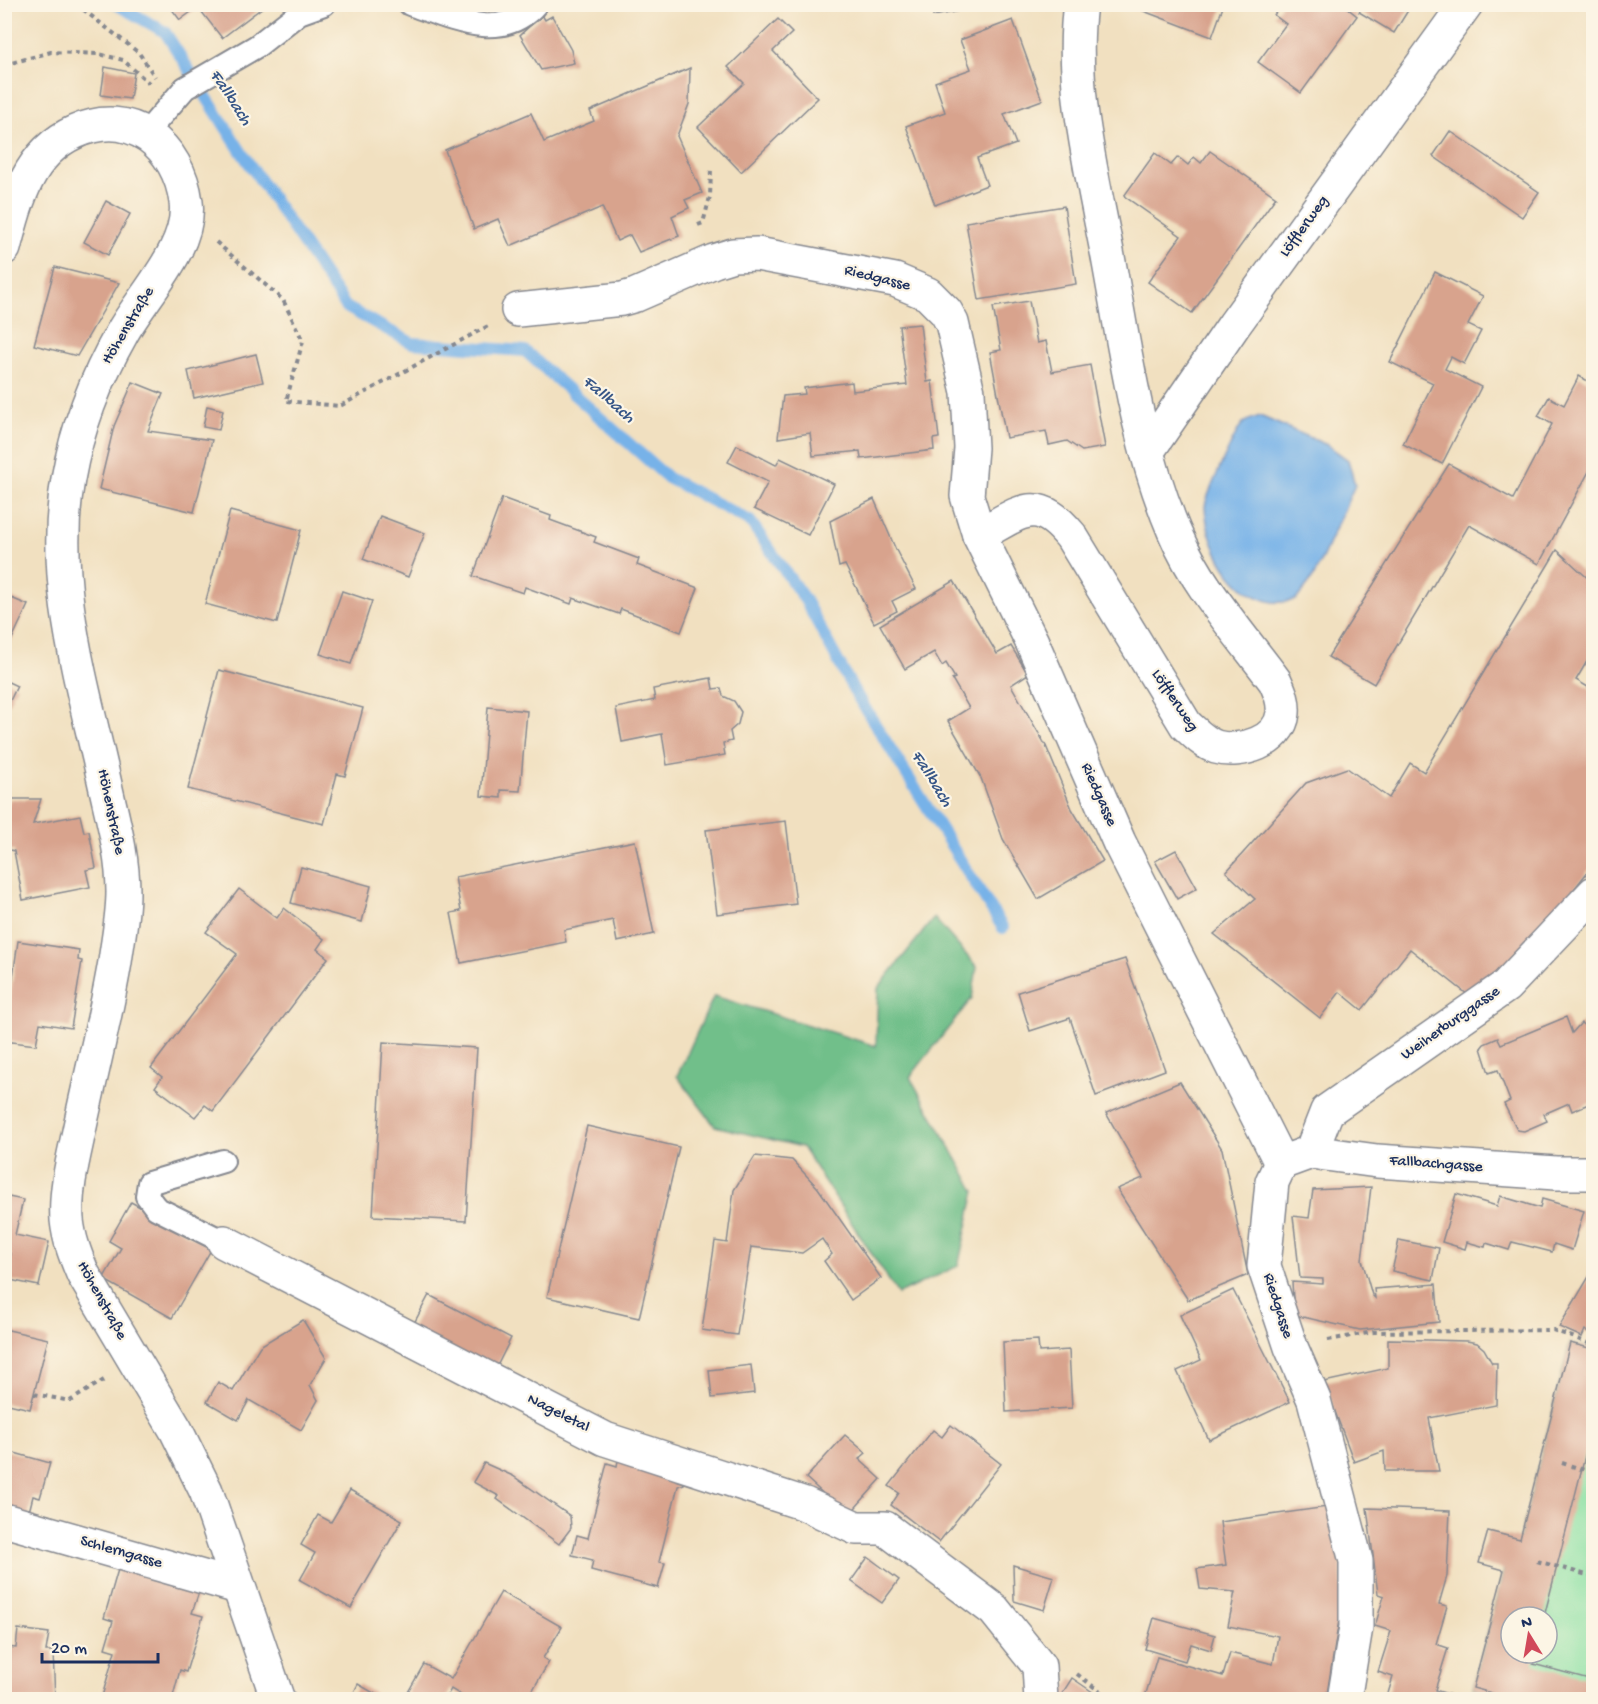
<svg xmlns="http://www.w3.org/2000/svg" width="1598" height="1704" font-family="'Gochi Hand',sans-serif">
	<rect width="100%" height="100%" fill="#fcf5e5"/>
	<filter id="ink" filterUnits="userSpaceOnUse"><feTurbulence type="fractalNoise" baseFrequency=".0167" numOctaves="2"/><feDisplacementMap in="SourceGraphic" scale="12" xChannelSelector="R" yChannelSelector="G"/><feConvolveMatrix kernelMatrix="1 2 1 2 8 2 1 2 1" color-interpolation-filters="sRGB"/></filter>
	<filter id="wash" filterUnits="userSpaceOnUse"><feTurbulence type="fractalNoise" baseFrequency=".008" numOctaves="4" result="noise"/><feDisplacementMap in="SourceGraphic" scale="24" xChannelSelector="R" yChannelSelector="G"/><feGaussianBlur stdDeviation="1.35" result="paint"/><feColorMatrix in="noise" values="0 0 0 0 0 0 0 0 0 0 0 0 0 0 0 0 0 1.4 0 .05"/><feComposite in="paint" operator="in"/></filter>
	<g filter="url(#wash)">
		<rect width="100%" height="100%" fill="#f1e0c0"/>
		<path fill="#8ce1a4" stroke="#548881" stroke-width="1.5" fill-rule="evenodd" d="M1570,1343L1593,1349V1699H1517L1473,1688L1504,1570L1520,1539ZM1511,1617H1547V1653H1511Z"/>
		<polygon fill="#71bf8a" stroke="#467774" stroke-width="1.5" points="934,918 977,967 972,998 910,1077 975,1191 958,1266 898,1294 802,1147 715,1126 677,1076 714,996 876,1046 878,988"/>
		<path fill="#77b2e8" stroke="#4970a3" stroke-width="1.5" d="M1260,416L1327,445L1348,460L1355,485L1314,576L1296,600C1289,601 1280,603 1273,602C1231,594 1208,546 1205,507C1205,498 1236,430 1243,423C1247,420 1255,418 1260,416Z"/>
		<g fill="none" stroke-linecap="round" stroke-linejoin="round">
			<polyline stroke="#77b2e8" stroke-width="12" points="116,4 165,32 242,153 346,307 412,343 525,351 668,478 750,521 805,600 853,689 1003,928"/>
		</g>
		<g id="blocks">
			<g fill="#d8a38d">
				<polygon points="168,4 267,4 222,38 198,7 180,20"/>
				<polygon points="931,4 986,4 986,6 933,16"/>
				<polygon points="1125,4 1224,4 1212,37"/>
				<polygon points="1282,4 1342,4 1357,16 1301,93 1258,62 1286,24 1274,15"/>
				<polygon points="1364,4 1412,4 1394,33 1359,12"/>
				<polygon points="542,15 545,20 552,16 571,50 574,63 541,70 520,35"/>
				<polygon points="778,19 792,33 773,51 818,98 741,172 698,127 744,83 728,67"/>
				<polygon points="1013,20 1042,100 1004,114 1016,144 977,158 987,185 935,205 906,126 945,112 935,82 971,69 960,40"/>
				<polygon points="105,67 134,73 130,99 101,95"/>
				<polygon points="690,68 689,104 677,136 702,193 685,200 689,208 672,216 679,236 639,252 630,235 617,241 602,207 510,246 498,219 474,229 445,150 531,113 544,142 594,121 590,111"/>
				<polygon points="1450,131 1539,192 1522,217 1433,156"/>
				<polygon points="1210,151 1276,197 1192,313 1148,282 1181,236 1124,196 1155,153 1171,165 1178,157 1188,165 1194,157 1201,163"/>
				<polygon points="106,201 130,214 108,255 84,242"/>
				<polygon points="1064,206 1076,284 979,300 966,222"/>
				<polygon points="55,267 119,283 77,356 34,345"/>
				<polygon points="1435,272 1483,296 1468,325 1481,331 1464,364 1451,357 1445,369 1481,387 1442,464 1403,444 1433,383 1390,362"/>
				<polygon points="1029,301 1037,343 1046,341 1052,372 1090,365 1105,447 1082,451 1067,441 1049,445 1046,431 1006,438 990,352 1001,350 993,307"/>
				<polygon points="920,324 927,382 932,381 939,438 933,439 934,450 861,459 860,451 813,456 810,433 778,438 783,396 805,394 804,388 852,382 853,391 907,385 899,326"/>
				<polygon points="256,354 263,382 194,398 188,371"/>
				<polygon points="1579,376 1593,384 1593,464 1539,564 1469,525 1374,684 1328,657 1449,464 1513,499 1552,424 1538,416 1549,397 1564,405"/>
				<polygon points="133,382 163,394 148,431 212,440 194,512 99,489 114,426"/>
				<polygon points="207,406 223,410 219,430 203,427"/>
				<polygon points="737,445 776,465 780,458 834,484 808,535 754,509 768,482 728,462"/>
				<polygon points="502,498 551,516 550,520 596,537 594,542 639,559 637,565 698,588 681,632 621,609 619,614 573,598 571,604 525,587 523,593 473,576"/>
				<polygon points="874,499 896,550 916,589 892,601 897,611 874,623 845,565 839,567 830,521"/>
				<polygon points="230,511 301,530 277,623 205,604"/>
				<polygon points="380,516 425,533 408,577 363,559"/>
				<polygon points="1557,550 1593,583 1593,651 1576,680 1593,690 1593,865 1552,917 1472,998 1410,949 1362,1010 1340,992 1320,1018 1214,934 1255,899 1226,872 1306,783 1347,768 1389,798 1410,763 1424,772"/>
				<polygon points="954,581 997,654 1011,646 1028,674 1011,685 1046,746 1072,809 1103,861 1038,899 1003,839 981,778 948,721 969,708 952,679 955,678 946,663 942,666 934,652 905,669 880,625"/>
				<polygon points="342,591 372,601 351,664 320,654"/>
				<polygon points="4,595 28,605 4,656"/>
				<polygon points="219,670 363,708 345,776 337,774 324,824 188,789"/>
				<polygon points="711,678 713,689 721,688 723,696 734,701 741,712 738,724 730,731 732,741 723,743 725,755 667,765 662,734 622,742 616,708 655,700 653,689"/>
				<polygon points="4,680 17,686 7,707 4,705"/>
				<polygon points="488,707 527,711 520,791 501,790 501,798 481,796"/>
				<polygon points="10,799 41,799 33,824 80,815 84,832 89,831 96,868 86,870 90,887 23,900 14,851 4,848 4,816"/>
				<polygon points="786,821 796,904 717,914 706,830"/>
				<polygon points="635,841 654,934 617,942 613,920 564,930 566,942 461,963 451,913 461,911 455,877"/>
				<polygon points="1176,850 1197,888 1177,899 1155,861"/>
				<polygon points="301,867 371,886 362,922 291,903"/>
				<polygon points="239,889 277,918 284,908 324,939 317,949 328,958 213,1111 205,1105 195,1117 155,1087 162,1077 151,1068 237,954 206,932"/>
				<polygon points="18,941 79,950 78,960 82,961 71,1028 40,1023 36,1045 4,1041"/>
				<polygon points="1125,959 1165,1070 1096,1096 1070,1018 1030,1031 1018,992"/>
				<polygon points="1566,1017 1572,1033 1581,1023 1590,1030 1593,1026 1593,1105 1591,1103 1572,1111 1569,1103 1544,1114 1547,1121 1524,1131 1517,1130 1504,1104 1510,1101 1498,1070 1489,1073 1481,1048 1484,1044 1498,1038 1501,1044"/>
				<polygon points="383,1042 477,1048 466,1221 373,1216"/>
				<polygon points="1180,1082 1222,1149 1248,1275 1188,1300 1117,1189 1143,1178 1106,1113"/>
				<polygon points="587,1126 679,1147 639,1318 547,1297"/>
				<polygon points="755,1156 792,1160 818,1188 881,1278 851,1300 824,1261 832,1254 822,1239 802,1253 751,1247 737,1335 702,1330 715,1241 727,1243 734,1190"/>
				<polygon points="1371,1187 1362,1260 1372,1295 1375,1298 1374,1289 1436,1284 1439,1322 1360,1330 1294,1315 1292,1282 1323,1284 1323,1279 1300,1278 1293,1216 1309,1218 1313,1190"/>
				<polygon points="1456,1194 1497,1206 1500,1196 1540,1208 1542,1199 1584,1211 1572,1250 1554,1244 1552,1252 1512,1242 1509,1250 1486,1243 1485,1247 1467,1242 1465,1249 1442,1242"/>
				<polygon points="4,1196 23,1200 15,1235 49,1242 39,1286 5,1279 11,1254 4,1253"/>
				<polygon points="131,1202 212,1248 172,1318 103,1279 121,1248 109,1241"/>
				<polygon points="1399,1240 1439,1248 1433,1280 1392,1271"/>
				<polygon points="1593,1270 1593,1334 1585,1330 1582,1337 1559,1327"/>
				<polygon points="1233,1290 1290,1402 1209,1440 1177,1371 1201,1360 1180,1315"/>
				<polygon points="429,1295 511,1338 494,1372 411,1329"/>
				<polygon points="303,1320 326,1358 310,1385 318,1400 301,1430 249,1400 238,1420 207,1402 218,1382 233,1391 260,1346"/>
				<polygon points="4,1329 48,1339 30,1409 4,1403"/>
				<polygon points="1388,1339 1467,1341 1477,1343 1484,1349 1492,1363 1497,1363 1496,1405 1429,1418 1439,1471 1385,1471 1384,1451 1354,1462 1324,1382 1388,1368"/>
				<polygon points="1038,1340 1039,1352 1069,1350 1072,1408 1006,1412 1003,1342"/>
				<polygon points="1570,1343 1593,1349 1593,1425 1544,1617 1511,1617 1511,1653 1535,1653 1533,1664 1593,1680 1593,1700 1517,1700 1473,1688 1504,1570 1479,1563 1488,1531 1520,1539"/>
				<polygon points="751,1365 754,1393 712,1398 709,1370"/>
				<polygon points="951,1425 1001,1464 939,1542 891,1505 899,1493 889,1486 933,1430 942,1437"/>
				<polygon points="845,1435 866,1453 859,1459 881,1479 848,1516 806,1478"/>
				<polygon points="4,1450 50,1463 40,1498 33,1496 28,1516 4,1510"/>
				<polygon points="619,1455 680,1466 684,1484 678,1486 659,1562 665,1563 658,1588 591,1570 593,1560 572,1555 577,1535 588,1538 607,1463 617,1466"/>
				<polygon points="484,1463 513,1476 570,1516 571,1528 559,1544 497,1499 499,1496 473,1482"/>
				<polygon points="350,1490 402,1520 351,1608 300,1580 315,1553 301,1545 318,1515 331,1522"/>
				<polygon points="1334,1506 1341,1553 1342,1601 1326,1700 1144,1700 1157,1657 1223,1676 1230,1653 1273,1664 1278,1636 1228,1626 1235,1592 1200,1589 1197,1569 1226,1565 1220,1522"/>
				<polygon points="1367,1508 1450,1511 1447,1576 1439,1604 1447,1606 1436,1644 1448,1648 1435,1690 1451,1695 1449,1700 1386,1700 1393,1677 1378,1672 1391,1631 1375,1626 1384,1596 1378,1594"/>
				<polygon points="868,1557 899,1580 882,1603 851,1581"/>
				<polygon points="1013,1565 1054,1577 1044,1610 1014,1601"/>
				<polygon points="119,1566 200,1589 192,1613 203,1616 186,1672 180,1670 172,1700 101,1700 115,1651 105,1648 113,1621 104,1618"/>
				<polygon points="501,1592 562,1627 543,1658 549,1662 527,1700 469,1700 451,1689 445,1700 416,1700 407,1694 424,1664 451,1679"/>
				<polygon points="1154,1618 1215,1635 1211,1650 1191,1644 1185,1661 1145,1649"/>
				<polygon points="18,1629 49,1633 46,1651 53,1651 55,1700 4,1700 4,1652 6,1647 16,1648"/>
				<polygon points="1072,1678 1100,1697 1099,1700 1058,1700"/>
				<polygon points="358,1684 386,1700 350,1700"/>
			</g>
		</g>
	</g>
	<g filter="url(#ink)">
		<use href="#blocks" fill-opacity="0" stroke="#86888f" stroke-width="1.5"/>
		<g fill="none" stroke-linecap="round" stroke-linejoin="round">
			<defs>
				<g id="service">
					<path d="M410,4C450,18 502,44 536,4"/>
					<polyline points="146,133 185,88 257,46 299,13 324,4"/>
					<polyline points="223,1161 149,1183 147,1196 156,1208 224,1242"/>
				</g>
				<g id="minor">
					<polyline points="518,310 622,299 636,295 714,261 733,255 757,254 895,280 928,294 946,312 952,323 968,392 971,448 967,496 979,535 1032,642 1119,842 1281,1163"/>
					<polyline points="1147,452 1234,325 1466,4"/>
					<path d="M979,535C1020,513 1036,493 1071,536L1186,725C1195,733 1204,743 1216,747C1241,754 1280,742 1283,713C1284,701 1280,692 1275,681C1240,634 1197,586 1174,531C1137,444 1125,349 1108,257C1093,177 1069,86 1080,4"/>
					<polyline points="1311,1152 1327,1111 1506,986 1594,893"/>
					<polyline points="224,1242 605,1439 805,1504 856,1528 885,1528 994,1610 1039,1666 1041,1700"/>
					<polyline points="4,1520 238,1587"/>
				</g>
				<g id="tertiary">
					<path d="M4,248C16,202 28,153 75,132C131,106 179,146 186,202C192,247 143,295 122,333C97,377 77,428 68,479C50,580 82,682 104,780C112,817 123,854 123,892C123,916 118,939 115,962C105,1021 90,1078 78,1136C72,1163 65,1192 67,1220C69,1240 76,1257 83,1274L176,1430L206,1491L278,1700"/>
					<polyline points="1344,1700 1356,1627 1356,1561 1314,1400 1291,1347 1264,1266 1272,1182 1281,1163 1311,1152 1377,1161 1556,1173 1594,1173"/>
				</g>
			</defs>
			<use href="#service" stroke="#86888f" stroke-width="26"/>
			<use href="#minor" stroke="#86888f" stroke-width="36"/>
			<use href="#tertiary" stroke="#86888f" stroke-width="36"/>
			<g stroke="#86888f" stroke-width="4" stroke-dasharray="4.5 4.5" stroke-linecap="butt">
				<polyline points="76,4 139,53 155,77"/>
				<polyline points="4,65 51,52 99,54 123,60 149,83"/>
				<polyline points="698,225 703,223 710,197 711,168"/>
				<polyline points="216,242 283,300 303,341 286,401 340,406 488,326"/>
				<polyline points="1328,1340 1374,1332 1553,1330 1594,1345"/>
				<polyline points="34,1394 70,1401 104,1380"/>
				<polyline points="1562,1463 1594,1473"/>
				<polyline points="1537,1561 1594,1577"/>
				<polyline points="1077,1674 1111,1700"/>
			</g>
			<use href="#service" stroke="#fff" stroke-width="22"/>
			<use href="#minor" stroke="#fff" stroke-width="33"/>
			<use href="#tertiary" stroke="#fff" stroke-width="33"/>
		</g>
	</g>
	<g text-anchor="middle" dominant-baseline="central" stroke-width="4.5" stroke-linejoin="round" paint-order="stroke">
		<g font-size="16" fill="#1b2f5e" stroke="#fcf5e5">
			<text transform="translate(1305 227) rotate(-54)">Löfflerweg</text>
			<text transform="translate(877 279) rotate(14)">Riedgasse</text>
			<text transform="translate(129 326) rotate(-59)">Höhenstraße</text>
			<text transform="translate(1174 701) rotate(56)">Löfflerweg</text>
			<text transform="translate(1098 795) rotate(66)">Riedgasse</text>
			<text transform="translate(110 812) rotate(78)">Höhenstraße</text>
			<text transform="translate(1451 1024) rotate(-35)">Weiherburggasse</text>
			<text transform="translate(1436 1165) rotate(4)">Fallbachgasse</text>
			<text transform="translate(101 1301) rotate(61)">Höhenstraße</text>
			<text transform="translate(1277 1306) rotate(72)">Riedgasse</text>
			<text transform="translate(558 1414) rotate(27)">Nageletal</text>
			<text transform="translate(121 1553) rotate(16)">Schlerngasse</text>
		</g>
		<g font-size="18" font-style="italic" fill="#375687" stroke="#fcf5e5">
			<text transform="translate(230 98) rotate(57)">Fallbach</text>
			<text transform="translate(608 400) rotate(41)">Fallbach</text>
			<text transform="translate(931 779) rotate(58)">Fallbach</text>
		</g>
	</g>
	<rect width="1598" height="1704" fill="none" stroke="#fcf5e5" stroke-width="24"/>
	<g transform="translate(1529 1635) rotate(349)"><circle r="28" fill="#fcf5e5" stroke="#a2a6af" stroke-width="1.5"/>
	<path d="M0-4.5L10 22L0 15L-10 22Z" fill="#d1495b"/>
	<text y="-9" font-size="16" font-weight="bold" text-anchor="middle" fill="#1b2f5e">N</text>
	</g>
	<path d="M42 1653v9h116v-9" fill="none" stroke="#1b2f5e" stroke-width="3"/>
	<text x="51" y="1653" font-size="18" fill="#1b2f5e" stroke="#fcf5e5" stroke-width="4.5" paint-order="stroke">20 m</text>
</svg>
